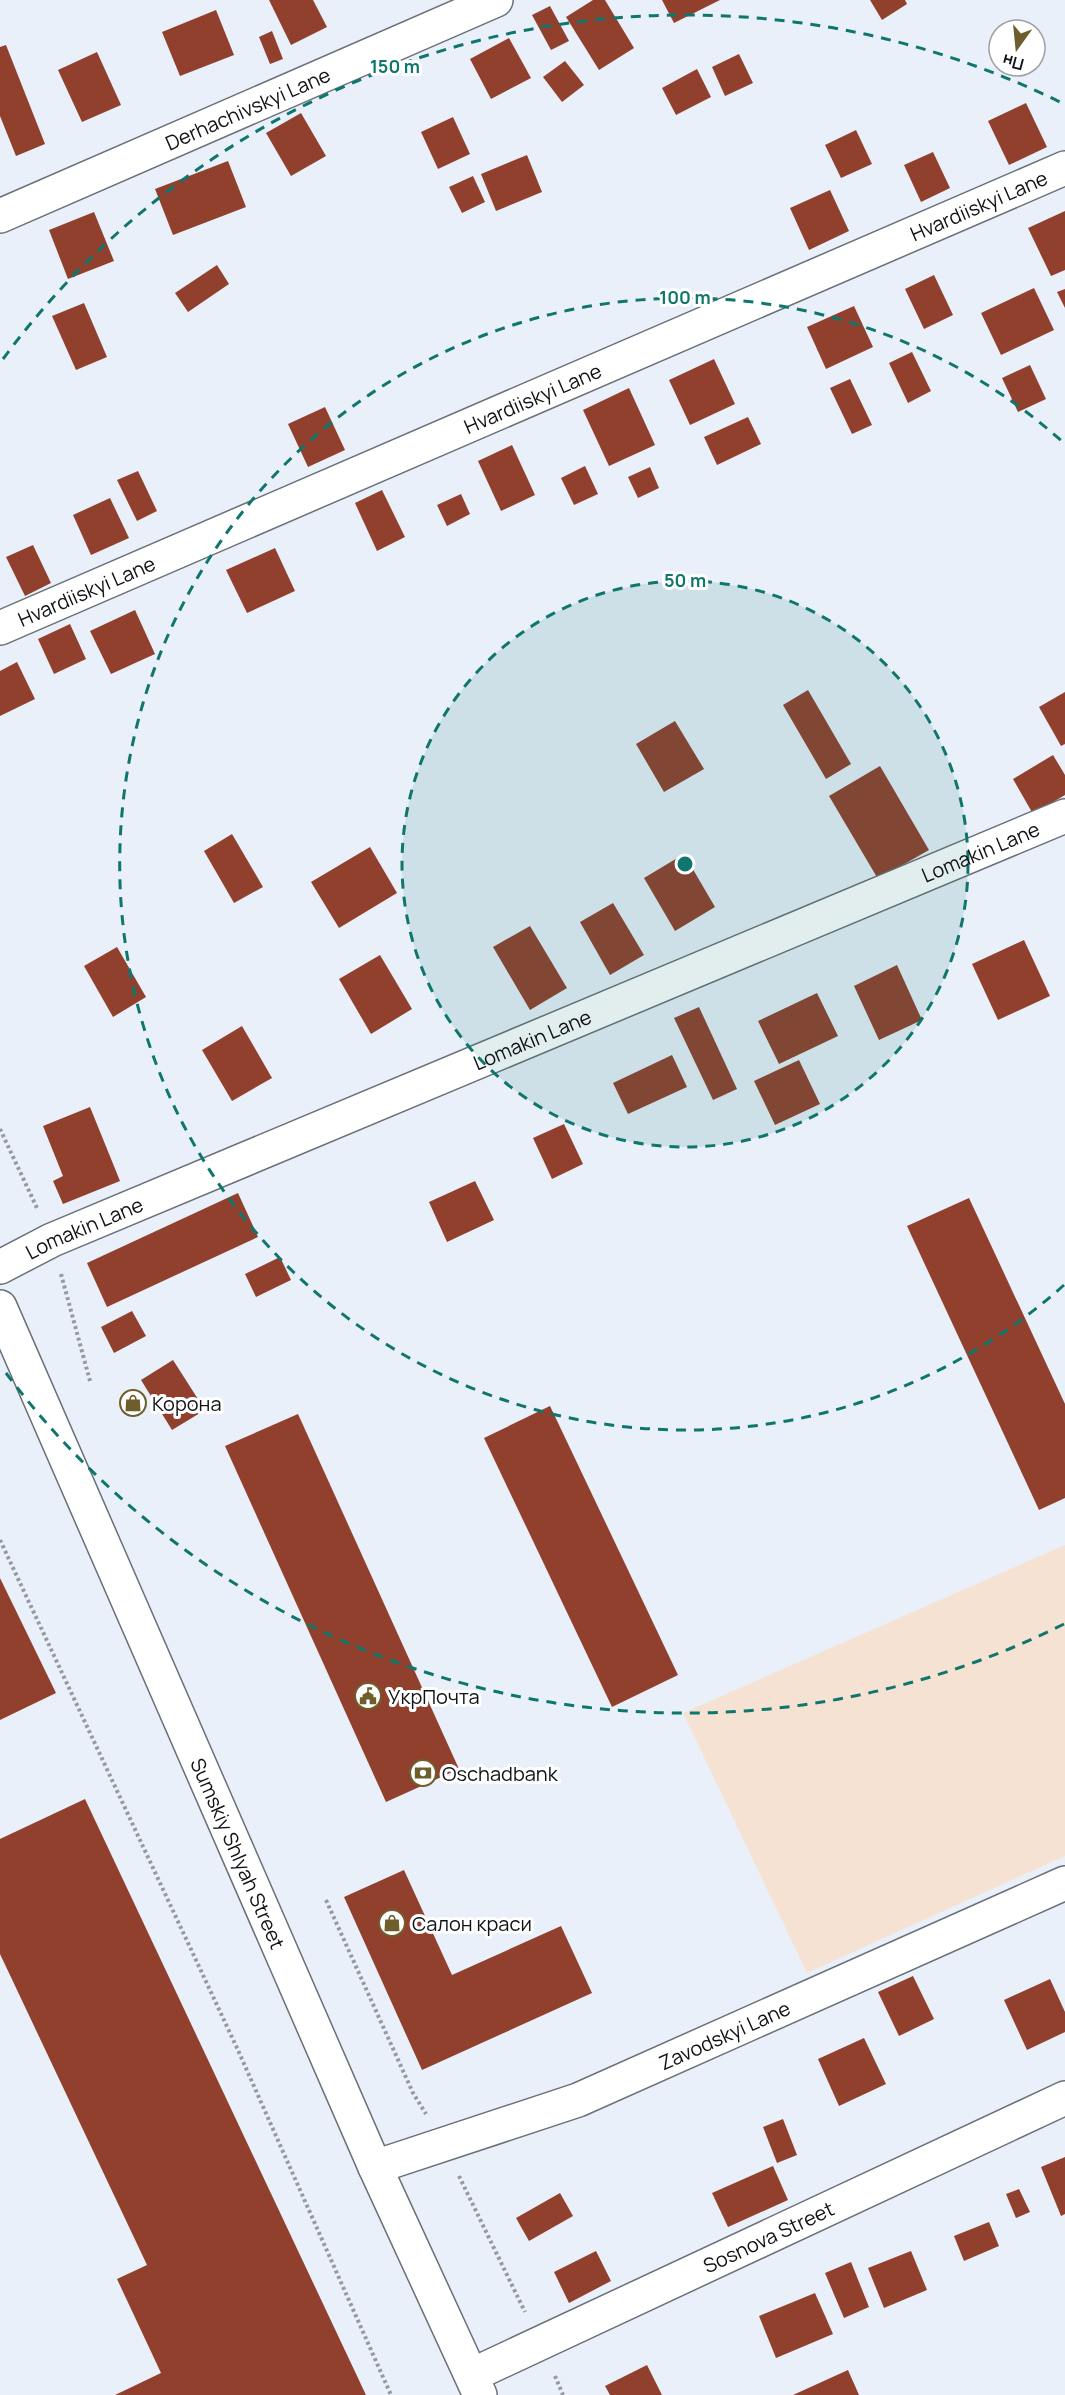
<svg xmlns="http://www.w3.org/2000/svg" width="1065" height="2395" font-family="Manrope,sans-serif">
	<rect width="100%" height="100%" fill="#e9f0f9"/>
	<polygon fill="#f5e2d2" points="1065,1545 1065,1856 807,1973 683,1713"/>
	<g fill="#92402e">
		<polygon points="269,0 313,0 327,27 291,45"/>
		<polygon points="593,0 605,0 634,48 599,70 566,17"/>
		<polygon points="662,0 720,0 674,23"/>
		<polygon points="870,0 905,0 907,4 882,20"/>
		<polygon points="550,6 569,41 551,50 532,15"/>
		<polygon points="216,10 234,55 180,76 162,32"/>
		<polygon points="272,31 283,59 270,64 259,37"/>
		<polygon points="509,38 531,78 491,99 470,59"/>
		<polygon points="6,45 45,144 16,156 0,116 0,47"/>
		<polygon points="97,52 121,105 82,122 58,70"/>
		<polygon points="739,54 753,83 725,96 712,67"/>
		<polygon points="565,61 584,85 562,102 543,77"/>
		<polygon points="697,69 711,97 676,115 662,88"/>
		<polygon points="1026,103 1047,147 1009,165 988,121"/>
		<polygon points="301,113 326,156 291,176 266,133"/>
		<polygon points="453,117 470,154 438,169 421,132"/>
		<polygon points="856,130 872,164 841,178 825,145"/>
		<polygon points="933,152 950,188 921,202 904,165"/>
		<polygon points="527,155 542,192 496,211 481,174"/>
		<polygon points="228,161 246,207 173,235 155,189"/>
		<polygon points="473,176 485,202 462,213 449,187"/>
		<polygon points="830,190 849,231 809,250 790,208"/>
		<polygon points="1065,211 1065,270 1051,276 1028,228"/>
		<polygon points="94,212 114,261 68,279 49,230"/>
		<polygon points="217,265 229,284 188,312 175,293"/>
		<polygon points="934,275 953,315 924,329 905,289"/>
		<polygon points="1034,288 1054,330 1001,355 981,313"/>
		<polygon points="1065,289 1065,308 1057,292"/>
		<polygon points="84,303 107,357 76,370 52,316"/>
		<polygon points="854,306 873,347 826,369 807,327"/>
		<polygon points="912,352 931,391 908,403 889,363"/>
		<polygon points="714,359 735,404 690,425 669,380"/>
		<polygon points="1030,365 1046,399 1018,412 1002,378"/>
		<polygon points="850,379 872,425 852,434 830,388"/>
		<polygon points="629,388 655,445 609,466 583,410"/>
		<polygon points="325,407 345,450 308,467 288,424"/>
		<polygon points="748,417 761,444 717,465 704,437"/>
		<polygon points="512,445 535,495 501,511 478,461"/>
		<polygon points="585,466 598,494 574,505 561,478"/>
		<polygon points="650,467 659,488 638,498 628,477"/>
		<polygon points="138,471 157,511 137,521 117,480"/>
		<polygon points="382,490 405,537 377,551 355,503"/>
		<polygon points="461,494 470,514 447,526 437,505"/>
		<polygon points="110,498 129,538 91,555 73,515"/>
		<polygon points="33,545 51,583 25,596 6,557"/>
		<polygon points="275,548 295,591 247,613 226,570"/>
		<polygon points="135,610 155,654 111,674 90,631"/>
		<polygon points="70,624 86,659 54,674 38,639"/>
		<polygon points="17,662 35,699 0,716 0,671"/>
		<polygon points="808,690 851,764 826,779 783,705"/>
		<polygon points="1065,692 1065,744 1061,746 1039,707"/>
		<polygon points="675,721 704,769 664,792 636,744"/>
		<polygon points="1053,755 1065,775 1065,795 1033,814 1013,779"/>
		<polygon points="880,766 929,850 878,879 829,796"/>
		<polygon points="232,834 263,887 234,903 204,851"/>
		<polygon points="370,847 397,893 339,928 311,882"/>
		<polygon points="684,854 715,907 675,931 644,878"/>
		<polygon points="613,903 644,955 610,975 580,922"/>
		<polygon points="530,926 567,988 530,1010 493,947"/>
		<polygon points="1024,940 1050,996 998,1020 972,964"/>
		<polygon points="117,947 146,997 113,1017 84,966"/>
		<polygon points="380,955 412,1009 371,1034 339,979"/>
		<polygon points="897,965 922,1020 879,1040 854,986"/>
		<polygon points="817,993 838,1036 779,1064 758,1021"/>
		<polygon points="699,1007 737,1089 713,1100 674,1018"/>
		<polygon points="242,1026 272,1078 232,1101 202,1050"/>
		<polygon points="672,1055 687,1087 628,1114 613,1083"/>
		<polygon points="799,1060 820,1104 775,1125 754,1081"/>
		<polygon points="90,1107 120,1181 63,1204 53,1181 63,1176 43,1126"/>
		<polygon points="564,1124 583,1164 552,1179 533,1138"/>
		<polygon points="475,1181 494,1220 447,1242 429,1202"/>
		<polygon points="238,1193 258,1237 107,1307 87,1263"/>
		<polygon points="969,1198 1065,1404 1065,1498 1039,1510 907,1226"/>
		<polygon points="280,1257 291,1280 256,1297 245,1274"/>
		<polygon points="132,1311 146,1336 114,1353 101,1327"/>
		<polygon points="173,1360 205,1410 172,1430 141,1380"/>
		<polygon points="550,1406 678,1675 612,1707 484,1438"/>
		<polygon points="298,1414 459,1769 386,1802 225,1446"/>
		<polygon points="0,1578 56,1693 0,1720"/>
		<polygon points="85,1799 366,2395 115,2395 161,2373 117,2279 147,2265 0,1954 0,1839"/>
		<polygon points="404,1870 452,1975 561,1926 592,1993 422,2070 344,1897"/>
		<polygon points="913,1976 934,2019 899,2036 878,1992"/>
		<polygon points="1050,1979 1065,2012 1065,2032 1027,2050 1004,2000"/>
		<polygon points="864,2038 886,2084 839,2106 818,2059"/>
		<polygon points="783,2119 797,2155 777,2163 763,2127"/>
		<polygon points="1065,2157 1065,2214 1061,2216 1041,2167"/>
		<polygon points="773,2166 788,2200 728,2227 712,2193"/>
		<polygon points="1019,2189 1030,2212 1016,2218 1006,2194"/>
		<polygon points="560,2193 573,2216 529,2241 516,2218"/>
		<polygon points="989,2222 999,2246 964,2261 954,2236"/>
		<polygon points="596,2251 611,2281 569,2303 554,2272"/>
		<polygon points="911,2251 927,2290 884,2308 868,2268"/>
		<polygon points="851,2262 869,2307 844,2318 825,2273"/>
		<polygon points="815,2293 833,2334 776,2358 759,2316"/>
		<polygon points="647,2365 662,2395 610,2395 605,2386"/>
		<polygon points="848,2370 859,2395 793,2395"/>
	</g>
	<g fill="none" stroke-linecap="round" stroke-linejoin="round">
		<defs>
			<g id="street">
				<path id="s1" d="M0,216L496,0"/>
				<path id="s2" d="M0,628L1065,168"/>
				<path id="s3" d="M0,1267L52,1240L1065,816"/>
				<path id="s4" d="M375,2167L578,2100L1065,1883"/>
			</g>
			<g id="secondary">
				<path id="s5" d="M0,1307L375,2167L480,2395"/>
				<path id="s6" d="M472,2375L1065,2098"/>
			</g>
		</defs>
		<use href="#street" stroke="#697078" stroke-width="36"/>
		<use href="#secondary" stroke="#697078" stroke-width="36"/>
		<g stroke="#959aa0" stroke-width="4" stroke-dasharray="3 3" stroke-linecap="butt">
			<polyline points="0,1129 37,1208"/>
			<polyline points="61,1274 90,1381"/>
			<polyline points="0,1540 237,2048 391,2395"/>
			<polyline points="326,1900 413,2093 426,2114"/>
			<polyline points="459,2176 525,2312"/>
			<polyline points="555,2376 563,2395"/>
		</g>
		<use href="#street" stroke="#fff" stroke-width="33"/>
		<use href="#secondary" stroke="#fff" stroke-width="33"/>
	</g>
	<circle cx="685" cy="864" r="283" fill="#0f766e" fill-opacity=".12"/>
	<g fill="none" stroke="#0f766e" stroke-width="3" stroke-dasharray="10 8">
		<circle cx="685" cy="864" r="283"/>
		<path d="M1064 1285A566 566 0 1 1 1064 443"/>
		<path d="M1064 1624A849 849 0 0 1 3 1369M3 359A849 849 0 0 1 1064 104"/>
	</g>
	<defs>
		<symbol id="shop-ring" viewBox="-11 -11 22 22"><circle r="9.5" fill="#fff" stroke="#6e5e2c" stroke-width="1.5"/><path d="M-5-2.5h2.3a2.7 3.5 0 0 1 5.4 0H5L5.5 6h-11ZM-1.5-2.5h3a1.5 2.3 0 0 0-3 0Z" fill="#6e5e2c"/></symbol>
		<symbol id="civic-ring" viewBox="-11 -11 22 22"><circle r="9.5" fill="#fff" stroke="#6e5e2c" stroke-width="1.5"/><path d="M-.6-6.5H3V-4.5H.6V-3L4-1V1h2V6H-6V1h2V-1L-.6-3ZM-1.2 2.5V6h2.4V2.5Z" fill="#6e5e2c"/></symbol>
		<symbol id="bank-ring" viewBox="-11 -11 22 22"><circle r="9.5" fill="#fff" stroke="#6e5e2c" stroke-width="1.5"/><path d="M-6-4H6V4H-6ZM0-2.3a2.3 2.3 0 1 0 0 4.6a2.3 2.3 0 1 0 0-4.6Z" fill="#6e5e2c"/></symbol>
	</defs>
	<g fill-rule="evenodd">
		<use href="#shop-ring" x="118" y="1388" width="30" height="30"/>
		<use href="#civic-ring" x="353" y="1681" width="30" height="30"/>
		<use href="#bank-ring" x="408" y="1758" width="30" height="30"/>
		<use href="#shop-ring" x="377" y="1908" width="30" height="30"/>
	</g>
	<g text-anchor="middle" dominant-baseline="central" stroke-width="6" stroke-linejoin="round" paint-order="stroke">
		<g font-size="20" fill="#101215" stroke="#fff">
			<text stroke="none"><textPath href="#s1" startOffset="270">Derhachivskyi Lane</textPath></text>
			<text stroke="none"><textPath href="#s2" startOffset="1066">Hvardiiskyi Lane</textPath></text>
			<text stroke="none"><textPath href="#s2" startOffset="580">Hvardiiskyi Lane</textPath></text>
			<text stroke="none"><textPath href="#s2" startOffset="94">Hvardiiskyi Lane</textPath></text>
			<text stroke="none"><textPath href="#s3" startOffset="1065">Lomakin Lane</textPath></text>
			<text stroke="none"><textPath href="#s3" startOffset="579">Lomakin Lane</textPath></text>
			<text stroke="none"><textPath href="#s3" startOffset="93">Lomakin Lane</textPath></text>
			<text stroke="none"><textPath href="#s5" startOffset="596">Sumskiy Shlyah Street</textPath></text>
			<text stroke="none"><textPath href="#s4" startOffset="374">Zavodskyi Lane</textPath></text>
			<text stroke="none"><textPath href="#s6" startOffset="327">Sosnova Street</textPath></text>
		</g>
		<g font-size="20" fill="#101215" stroke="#fff" text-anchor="start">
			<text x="152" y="1403">Корона</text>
			<text x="388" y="1696">УкрПочта</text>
			<text x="442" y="1773">Oschadbank</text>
			<text x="412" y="1923">Салон краси</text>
		</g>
	</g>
	<circle cx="685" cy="864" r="9" fill="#0f766e" stroke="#fff" stroke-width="3"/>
	<g font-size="18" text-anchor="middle" font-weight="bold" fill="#0f766e" stroke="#fff" stroke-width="6" stroke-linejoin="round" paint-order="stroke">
		<text x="395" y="73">150 m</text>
		<text x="685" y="304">100 m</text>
		<text x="685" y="587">50 m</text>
	</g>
	<g transform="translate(1017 48) rotate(195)"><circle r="28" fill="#ffffff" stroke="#9fa0a1" stroke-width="1.5"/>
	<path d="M0-4.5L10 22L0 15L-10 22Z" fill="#6e5e2c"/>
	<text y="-9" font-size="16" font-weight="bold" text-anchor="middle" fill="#101215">Пн</text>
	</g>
</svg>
